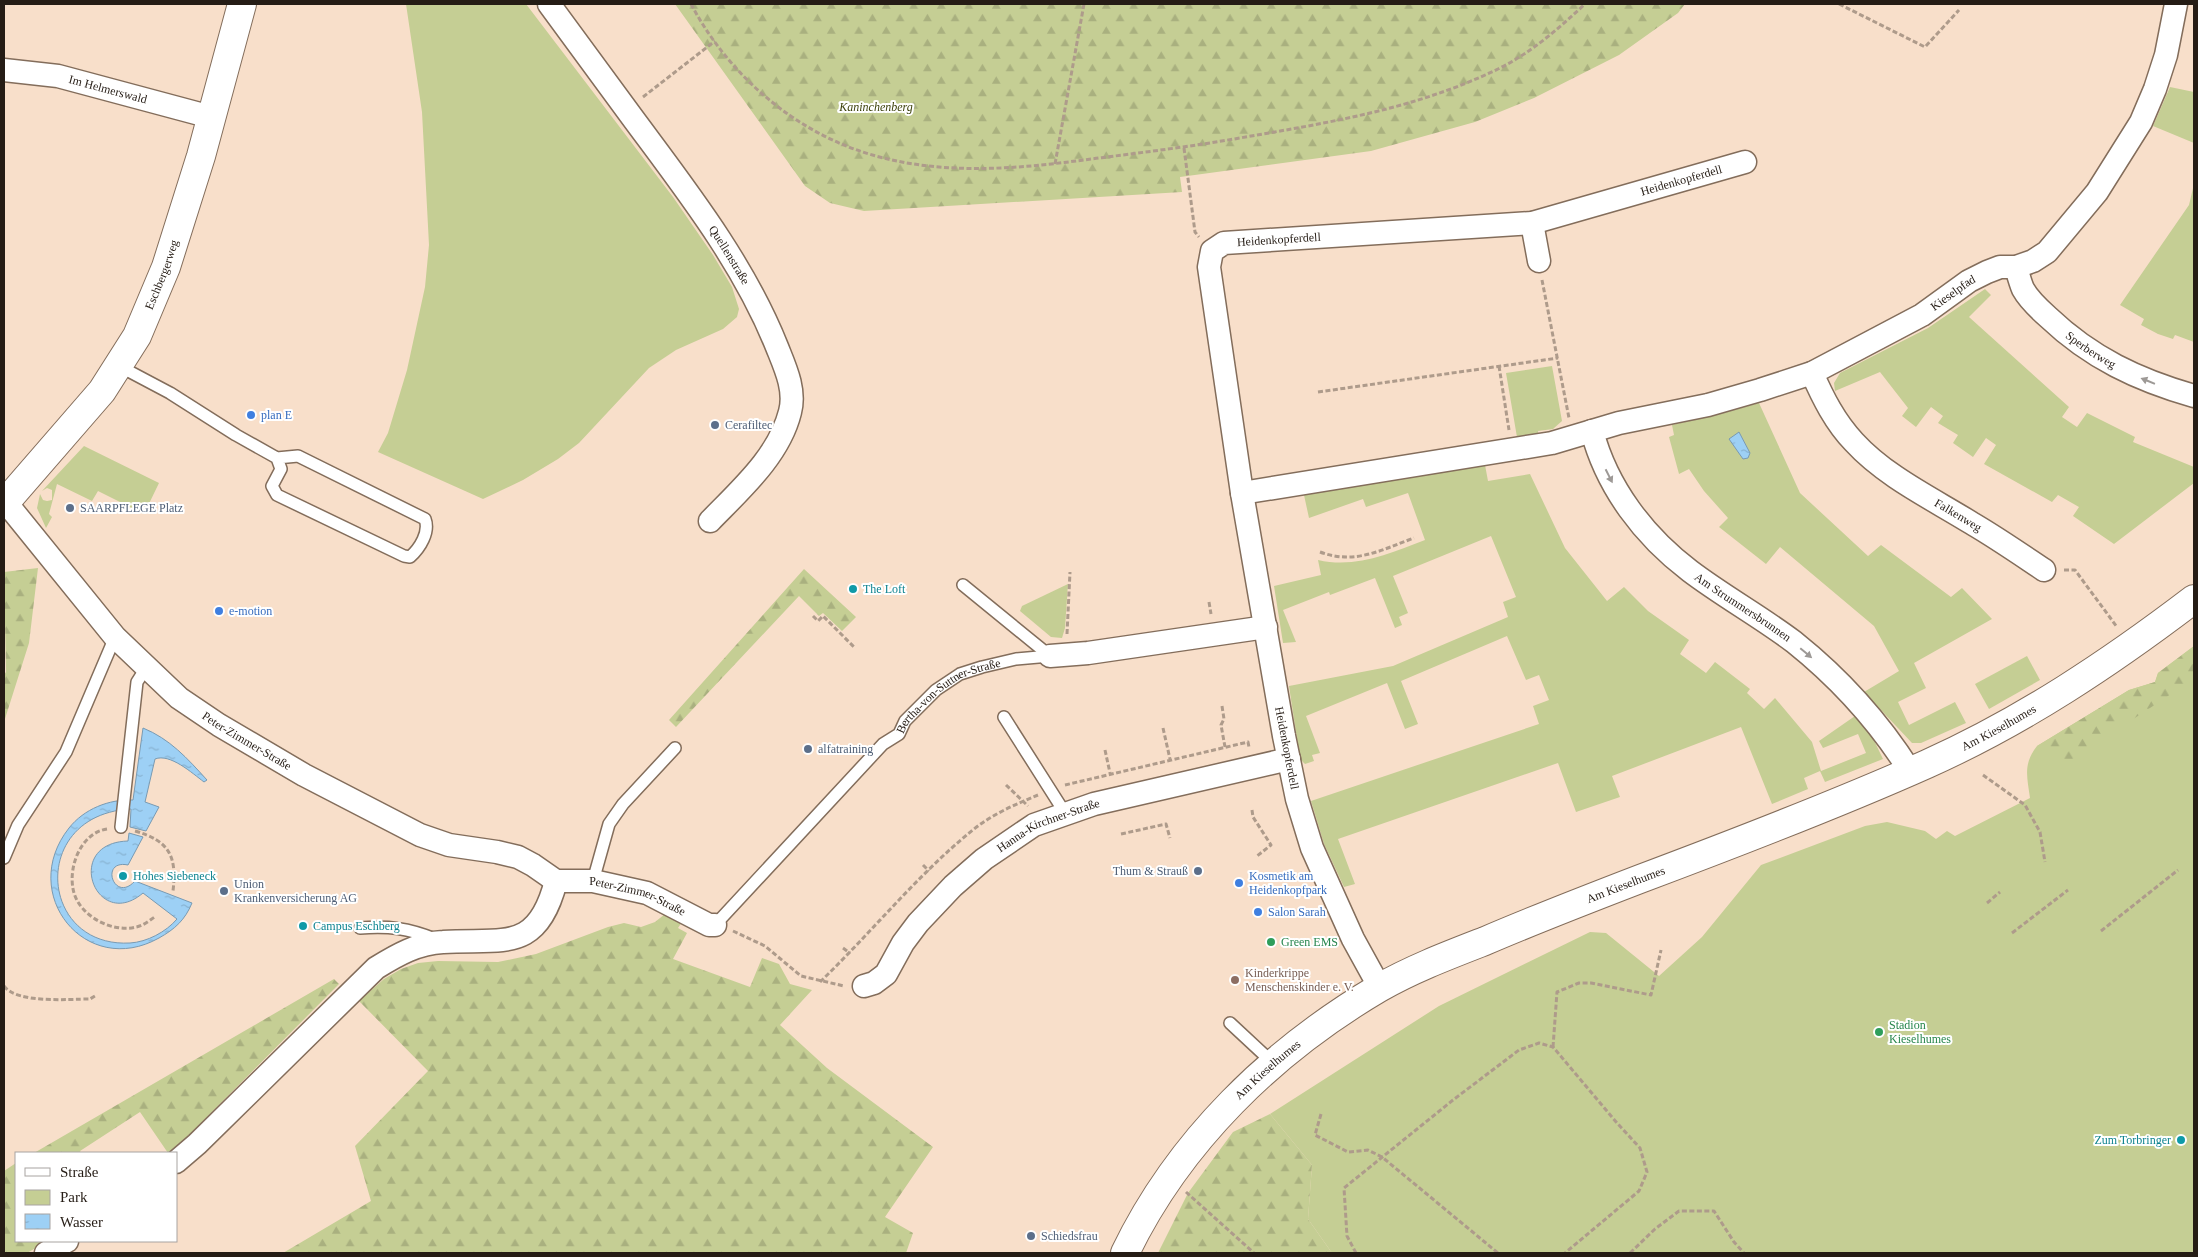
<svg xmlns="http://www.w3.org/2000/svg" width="2198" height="1257" font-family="Georgia,serif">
	<defs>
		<pattern id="forest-firs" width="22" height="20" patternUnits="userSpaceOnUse" patternTransform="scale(1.25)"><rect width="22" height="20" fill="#c5ce94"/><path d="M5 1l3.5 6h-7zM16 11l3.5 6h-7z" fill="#a9b07f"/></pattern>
		<pattern id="water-ripples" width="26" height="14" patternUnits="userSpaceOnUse" patternTransform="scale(1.25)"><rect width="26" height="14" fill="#9dd0f5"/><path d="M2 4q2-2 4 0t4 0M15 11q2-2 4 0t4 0" fill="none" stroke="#87b2d1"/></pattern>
	</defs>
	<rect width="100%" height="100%" fill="#f8dfca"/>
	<g fill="#c5ce94">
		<polygon points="406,4 526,4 673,197 713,255 732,287 739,309 737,317 723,329 676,350 649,368 579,443 558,459 523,480 483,499 378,452 388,433 407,370 425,287 429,245 422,112"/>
		<polygon points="2170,87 2194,92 2194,143 2153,126"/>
		<polygon points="2194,184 2194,342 2175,335 2173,339 2158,334 2141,325 2144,319 2120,305 2189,205"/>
		<polygon points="1985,289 1991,295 1969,317 2069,407 2062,417 2077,427 2087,413 2135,437 2133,442 2194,467 2194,483 2114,544 2073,516 2079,507 2058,495 2052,502 1984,464 1996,445 1986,438 1973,457 1953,443 1958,435 1938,423 1943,416 1931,407 1916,427 1902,416 1908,408 1880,372 1835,391 1834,383 1840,373 1928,328"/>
		<polygon points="1552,366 1562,421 1553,429 1538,431 1539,439 1518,443 1506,373"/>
		<polygon points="1759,403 1800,493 1868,556 1881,545 1951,597 1962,588 1992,619 1914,663 1926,688 1898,702 1909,725 1955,702 1966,723 1921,743 1912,743 1864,692 1899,671 1874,626 1780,547 1766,564 1719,527 1728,518 1704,491 1689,469 1679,474 1669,437 1674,435 1672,425 1720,414"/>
		<polygon points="84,446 159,483 144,514 98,491 92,501 57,484 49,514 52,517 46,528 37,508 40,494 43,500 47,501 52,500 52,490 47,488 42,491"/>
		<path d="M1485,465L1488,481L1530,474L1565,548L1607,601L1624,587L1648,611L1689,640L1680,654L1706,673L1715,662L1750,689L1747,693L1764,709L1775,698L1812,742L1821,771L1866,753L1858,734L1823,748L1819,741L1855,716L1869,730L1883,759L1825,782L1820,771L1804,778L1808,789L1772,804L1741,727L1612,776L1620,797L1576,812L1558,763L1338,839L1355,884L1344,887L1324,844L1311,801L1539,724L1533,706L1549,700L1539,675L1526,680L1507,636L1401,681L1418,724L1405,729L1387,683L1306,716L1320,753L1312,755L1314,761L1305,764L1300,759L1289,686L1393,666L1508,617L1503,602L1516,597L1491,536L1393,576L1408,613L1399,617L1402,625L1395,628L1375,578L1330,595L1329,592L1283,610L1296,642L1283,643L1274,586L1321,575L1318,560C1356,569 1390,553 1425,540L1408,493L1366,507L1363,499L1309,518L1304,495Z"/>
		<polygon points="1068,584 1065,628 1062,638 1051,637 1020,611 1022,606"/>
		<path d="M2194,646V1253H1332L1308,1219L1312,1165L1270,1114L1439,1006L1590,932L1606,933L1659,976L1702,937L1761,865L1865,826L1887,822L1925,831L1936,839L1947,831L1955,836L2030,798C2027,776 2023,764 2037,746L2129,690L2155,682L2158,673Z"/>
		<polygon points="2027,656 2040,680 1989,709 1975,684"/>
	</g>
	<g fill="url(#forest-firs)">
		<polygon points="675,4 1685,4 1678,13 1619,55 1534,98 1475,122 1371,151 1180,177 1182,192 864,211 830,203 805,186"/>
		<polygon points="38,568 29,643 4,722 4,675 6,672 4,572"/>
		<polygon points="804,569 856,617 842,631 823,613 819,616 799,596 676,727 669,720"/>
		<polygon points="2194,646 2194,679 2068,762 2037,746 2129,690 2155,682 2158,673"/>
		<polygon points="665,914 682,922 678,928 687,933 673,959 750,987 762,958 779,964 790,984 812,990 780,1025 827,1068 933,1147 885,1217 913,1233 906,1253 283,1253 371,1201 355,1146 428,1071 359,1001 384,979 401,969 418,963 438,961 498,962 536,954 608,927 624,923 641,927 655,922"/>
		<polygon points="334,979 339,984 189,1135 168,1153 140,1112 80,1151 81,1153 34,1153"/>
		<polygon points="1270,1114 1312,1165 1308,1219 1332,1253 1158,1253 1188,1193 1233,1132"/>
		<polygon points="16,1163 16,1241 48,1241 27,1253 4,1253 4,1171"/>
	</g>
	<g fill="url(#water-ripples)" stroke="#799ab2">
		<polygon points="1739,432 1750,453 1748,458 1743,459 1729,439"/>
		<path d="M143,728C170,739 187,758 207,780L204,782C192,773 170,753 155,759L145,802L159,807L146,831L130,827L131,809C29,814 38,948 130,943C147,942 166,932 177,919L143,893C96,933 62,843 128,841L129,833L143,837L128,865C99,859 114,904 135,881L192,903C185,920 175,929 159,938C86,979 17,894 69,828C84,809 109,799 133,800Z"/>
	</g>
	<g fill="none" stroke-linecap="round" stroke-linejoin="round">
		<defs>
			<g id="service">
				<path d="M119,366L170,393L236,435L277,458L298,456L425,519C430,532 420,548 410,557L404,556L277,495L272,486L281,469L277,458"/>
				<polyline points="963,585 1050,656"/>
				<polyline points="1004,717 1065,813"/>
				<polyline points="121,827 137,682 146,668"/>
				<polyline points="4,858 18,825 66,752 115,637"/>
				<polyline points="593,881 609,824 623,804 675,748"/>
				<path id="s1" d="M715,925L883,744L899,734L905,721L936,690L960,674L982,667L1016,659L1050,656"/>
				<path d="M360,928C389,926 408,928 435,939"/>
				<polyline points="1230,1023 1273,1063"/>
			</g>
			<g id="minor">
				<path id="s2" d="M549,4C576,41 604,79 632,117C686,190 743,262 777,347C785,367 796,390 790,412C779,456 740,490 710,521"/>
				<path id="s3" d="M4,70L58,76L211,117"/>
				<polyline points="1532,223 1539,261"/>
				<path id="s4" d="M2016,267C2018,274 2020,282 2023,289C2029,300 2039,309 2048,317C2091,358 2138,380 2194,396"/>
				<path id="s5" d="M1812,373C1823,398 1835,422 1854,442C1886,477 1933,499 1973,524C1997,538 2020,554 2044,570"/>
				<path id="s6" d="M1592,431C1607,488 1644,536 1690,571C1723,596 1761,617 1794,642C1839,678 1879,722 1910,771"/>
				<path id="s7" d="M1242,493L1552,443L1619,423L1708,405L1760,390L1812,373L1922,315L1969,281L1987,272L2000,267H2016L2033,261L2047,252L2097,192L2141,122L2155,89L2166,55L2176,4"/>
				<path id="s8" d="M4,500L115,637L179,698L219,725L304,775L420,835L449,845L497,852L518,857L533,865L556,881H593L647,893L709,925H715"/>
				<polyline points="1050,656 1088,653 1266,627"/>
				<path id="s9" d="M864,986L874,983L886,974L903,943L918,923L953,886L984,859L1034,825L1094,804L1289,759"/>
				<path id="s10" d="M1380,988L1353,939L1312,848L1297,799L1284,736L1242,493L1209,267L1212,251L1224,243L1532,223L1745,162"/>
				<path d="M176,1162L197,1144L376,968C397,955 418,943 443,942C504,938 537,954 556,881"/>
				<polyline points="46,1253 67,1241"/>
			</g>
			<g id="tertiary">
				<path id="s11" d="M4,504L102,391L137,336L166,267L201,156L242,4"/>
				<path id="s12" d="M1125,1253C1179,1141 1272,1051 1379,988C1412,969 1449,955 1485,941C1536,919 1588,899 1640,879C1736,843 1833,806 1927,764C2023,721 2110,663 2194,599"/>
			</g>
		</defs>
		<use href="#service" stroke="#836d5b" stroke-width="14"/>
		<use href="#minor" stroke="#836d5b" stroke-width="25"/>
		<use href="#tertiary" stroke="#836d5b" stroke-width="30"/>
		<g stroke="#ae9b8b" stroke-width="3" stroke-dasharray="5 2.5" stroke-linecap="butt">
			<path d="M691,4C728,74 793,131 869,154C942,176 1017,169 1091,159C1139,153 1187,147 1234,139C1326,123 1413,110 1498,69C1531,53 1558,29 1585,4"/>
			<polyline points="1839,4 1925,47 1959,10"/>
			<polyline points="643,97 715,41"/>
			<polyline points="1184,148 1195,232 1199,237"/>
			<polyline points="1055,164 1084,4"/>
			<polyline points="1542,280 1569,418"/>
			<polyline points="1499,366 1509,430"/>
			<polyline points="1318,392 1558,358"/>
			<path d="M1320,552C1355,565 1381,550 1414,538"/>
			<polyline points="2064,570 2075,570 2117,627"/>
			<polyline points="1209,602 1211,614"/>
			<polyline points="813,616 818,621 823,616 855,648"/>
			<polyline points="1067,634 1070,572"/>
			<polyline points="1222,706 1224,719 1221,725 1225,747"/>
			<polyline points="1163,728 1170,759"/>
			<polyline points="1105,750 1110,773"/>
			<polyline points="1983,775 2025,805 2040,832 2045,862"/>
			<polyline points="1006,785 1028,806"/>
			<polyline points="1065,785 1248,742 1249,747"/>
			<polyline points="1252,810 1253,817 1271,845 1257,856"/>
			<path d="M107,829C80,833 67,869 74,893C81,917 113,933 136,927C143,926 150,920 156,916"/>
			<path d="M135,831C170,841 177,857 173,891"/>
			<polyline points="1121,834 1166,824 1170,838"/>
			<polyline points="923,865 929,871"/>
			<polyline points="1987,903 2000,892"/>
			<polyline points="733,931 765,946 801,976 844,986"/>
			<polyline points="2101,931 2178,870"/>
			<polyline points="2012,933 2068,890"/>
			<polyline points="843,948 850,953"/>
			<path d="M820,982C872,932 918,874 974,829C993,814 1016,804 1038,795"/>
			<path d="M4,986C17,1004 69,999 90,999L95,996"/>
			<polyline points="1553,1047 1557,992 1579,983 1591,983 1651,995 1661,950"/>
			<polyline points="1321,1114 1315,1135 1348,1152 1368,1150 1382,1157 1498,1253"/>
			<polyline points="1186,1192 1254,1253"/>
			<polyline points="1356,1253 1347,1236 1344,1188 1453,1100 1519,1050 1539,1043 1553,1047 1617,1123 1640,1148 1647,1172 1639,1191 1565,1253"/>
			<polyline points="1630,1253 1655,1229 1679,1211 1714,1211 1734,1242 1744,1253"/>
		</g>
		<use href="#service" stroke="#fff" stroke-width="11"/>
		<use href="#minor" stroke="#fff" stroke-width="22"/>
		<use href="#tertiary" stroke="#fff" stroke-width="28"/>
	</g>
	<defs><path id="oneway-solid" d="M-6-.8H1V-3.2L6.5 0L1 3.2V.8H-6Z" transform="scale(1.25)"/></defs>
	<g fill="#9d9996">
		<use href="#oneway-solid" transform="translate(2148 381) rotate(-158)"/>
		<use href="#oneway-solid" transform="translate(1609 476) rotate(63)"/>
		<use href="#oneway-solid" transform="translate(1806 653) rotate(40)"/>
	</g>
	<g fill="#3f7fe0" stroke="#fff" stroke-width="2">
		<circle cx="251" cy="415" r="5"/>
		<circle cx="219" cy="611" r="5"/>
		<circle cx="1239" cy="883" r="5"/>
		<circle cx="1258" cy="912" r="5"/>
	</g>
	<g fill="#5c6f8a" stroke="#fff" stroke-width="2">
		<circle cx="715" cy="425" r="5"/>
		<circle cx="70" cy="508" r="5"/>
		<circle cx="808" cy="749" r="5"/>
		<circle cx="1198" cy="871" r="5"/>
		<circle cx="224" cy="891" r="5"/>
		<circle cx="1031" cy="1236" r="5"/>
	</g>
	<g fill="#0f9aa8" stroke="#fff" stroke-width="2">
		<circle cx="853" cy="589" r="5"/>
		<circle cx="123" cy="876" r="5"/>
		<circle cx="303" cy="926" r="5"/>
		<circle cx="2181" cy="1140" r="5"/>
	</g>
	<g fill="#2e9e5b" stroke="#fff" stroke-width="2">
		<circle cx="1271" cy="942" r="5"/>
		<circle cx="1879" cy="1032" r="5"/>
	</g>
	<circle fill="#8d6e63" stroke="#fff" stroke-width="2" cx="1235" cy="980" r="5"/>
	<g text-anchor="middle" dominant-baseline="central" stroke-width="4" stroke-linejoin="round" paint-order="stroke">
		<g font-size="12" fill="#251c15" stroke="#fff">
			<text stroke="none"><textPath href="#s3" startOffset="106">Im Helmerswald</textPath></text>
			<text stroke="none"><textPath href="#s10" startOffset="1241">Heidenkopferdell</textPath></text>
			<text stroke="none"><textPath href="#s10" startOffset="832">Heidenkopferdell</textPath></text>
			<text stroke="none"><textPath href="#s2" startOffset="309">Quellenstraße</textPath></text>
			<text stroke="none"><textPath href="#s11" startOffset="281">Eschbergerweg</textPath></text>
			<text stroke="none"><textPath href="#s7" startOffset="746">Kieselpfad</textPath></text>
			<text stroke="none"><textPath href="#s4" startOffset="115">Sperberweg</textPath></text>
			<text stroke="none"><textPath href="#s5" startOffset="209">Falkenweg</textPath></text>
			<text stroke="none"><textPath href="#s6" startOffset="238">Am Strummersbrunnen</textPath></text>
			<text stroke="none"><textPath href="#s1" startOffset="331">Bertha-von-Suttner-Straße</textPath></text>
			<text stroke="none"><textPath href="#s12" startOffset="1045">Am Kieselhumes</textPath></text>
			<text stroke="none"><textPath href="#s8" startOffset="345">Peter-Zimmer-Straße</textPath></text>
			<text transform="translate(1287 748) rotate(79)">Heidenkopferdell</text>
			<text stroke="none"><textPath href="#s9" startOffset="251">Hanna-Kirchner-Straße</textPath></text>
			<text stroke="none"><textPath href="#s12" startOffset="640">Am Kieselhumes</textPath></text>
			<text stroke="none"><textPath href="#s8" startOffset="772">Peter-Zimmer-Straße</textPath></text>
			<text stroke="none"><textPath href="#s12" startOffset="234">Am Kieselhumes</textPath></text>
		</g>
		<g font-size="12" font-style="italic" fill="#3b400a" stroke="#fff">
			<text x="876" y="107">Kaninchenberg</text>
		</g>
		<g font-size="12" fill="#366cbe" stroke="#fff" text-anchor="start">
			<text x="261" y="415">plan E</text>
			<text x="229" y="611">e-motion</text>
			<text x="1249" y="876">Kosmetik am<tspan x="1249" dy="14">Heidenkopfpark</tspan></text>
			<text x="1268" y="912">Salon Sarah</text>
		</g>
		<g font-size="12" fill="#4e5e75" stroke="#fff" text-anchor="start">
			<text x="725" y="425">Cerafiltec</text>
			<text x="80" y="508">SAARPFLEGE Platz</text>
			<text x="818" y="749">alfatraining</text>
			<text x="1188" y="871" text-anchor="end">Thum &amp; Strauß</text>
			<text x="234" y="884">Union<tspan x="234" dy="14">Krankenversicherung AG</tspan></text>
			<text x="1041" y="1236">Schiedsfrau</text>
		</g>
		<g font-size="12" fill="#0d838f" stroke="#fff" text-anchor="start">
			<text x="863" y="589">The Loft</text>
			<text x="133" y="876">Hohes Siebeneck</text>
			<text x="313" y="926">Campus Eschberg</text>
			<text x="2171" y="1140" text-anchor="end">Zum Torbringer</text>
		</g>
		<g font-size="12" fill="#27864d" stroke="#fff" text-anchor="start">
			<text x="1281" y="942">Green EMS</text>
			<text x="1889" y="1025">Stadion<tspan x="1889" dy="14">Kieselhumes</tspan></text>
		</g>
		<g font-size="12" fill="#785e54" stroke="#fff" text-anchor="start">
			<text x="1245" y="973">Kinderkrippe<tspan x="1245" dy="14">Menschenskinder e. V.</tspan></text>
		</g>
	</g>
	<rect width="2198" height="1257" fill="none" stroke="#251c15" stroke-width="10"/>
	<rect x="15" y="1152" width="162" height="90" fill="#ffffff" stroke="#a8a4a1"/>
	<rect x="25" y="1168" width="25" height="8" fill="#ffffff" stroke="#a8a4a1"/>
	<text x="60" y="1177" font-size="15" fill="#251c15">Straße</text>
	<rect x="25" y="1190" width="25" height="15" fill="#c5ce94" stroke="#a8a4a1"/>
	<text x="60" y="1202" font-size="15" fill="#251c15">Park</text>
	<rect x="25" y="1214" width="25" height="15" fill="url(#water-ripples)" stroke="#a8a4a1"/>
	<text x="60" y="1227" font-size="15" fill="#251c15">Wasser</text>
</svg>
